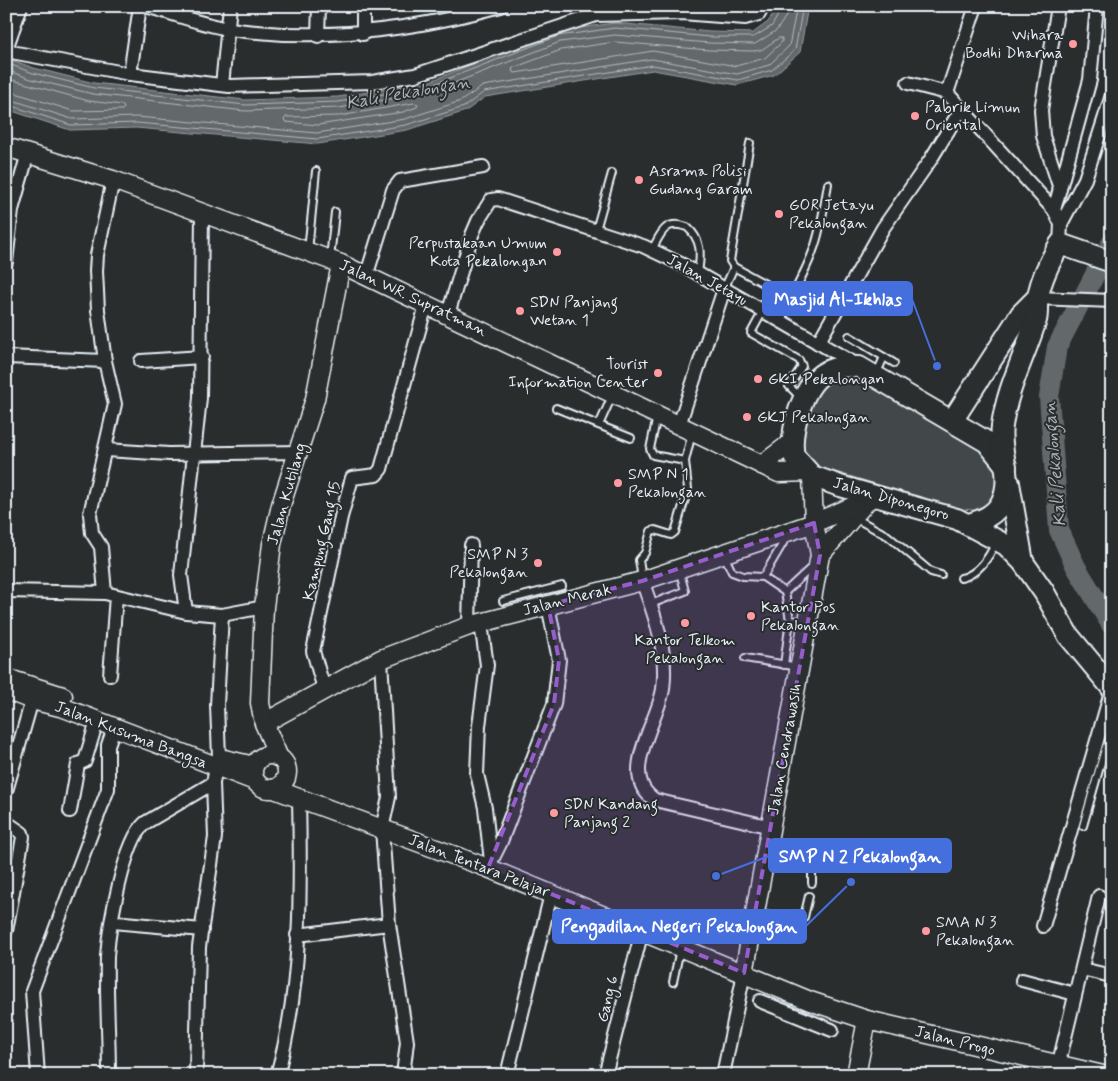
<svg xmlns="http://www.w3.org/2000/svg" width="1118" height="1081" font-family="Mynerve,sans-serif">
	<rect width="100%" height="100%" fill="#2a2d2e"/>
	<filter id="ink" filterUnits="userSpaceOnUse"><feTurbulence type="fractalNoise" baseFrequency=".02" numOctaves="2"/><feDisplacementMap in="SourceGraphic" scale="10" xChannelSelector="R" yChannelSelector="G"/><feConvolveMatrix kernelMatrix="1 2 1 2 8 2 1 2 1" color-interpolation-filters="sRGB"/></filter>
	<g filter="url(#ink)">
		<path fill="#424648" stroke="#959ca0" d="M844,372L860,377L983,447C998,468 1002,478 992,502L975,510L959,509L819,467L804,456L799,443L814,395L828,379Z"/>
		<polygon fill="#63686b" stroke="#989fa3" points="779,6 808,6 800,52 774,75 737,85 653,70 485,97 466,111 407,130 318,144 136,128 70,130 6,109 6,58 34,68 94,83 245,100 338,97 428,82 556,31 615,23 710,32 753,33 768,22"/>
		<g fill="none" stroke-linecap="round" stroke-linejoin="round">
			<g stroke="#b3bac0" stroke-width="1">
				<polygon points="779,38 782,38 782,42 765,58 736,66 653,51 515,73 512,71 513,68 561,50 615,42 709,50 753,51 761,50"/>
				<polyline points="6,63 33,73 94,88 245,105 338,102 429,86 558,36 615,28 710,37 754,37 772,26 783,6"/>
				<polyline points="6,70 31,79 93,94 245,111 339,108 431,92 560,42 615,35 709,43 755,44 777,30 788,13 789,6"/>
				<polyline points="6,78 89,101 122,105 124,108 122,110 73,111 6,90"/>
				<polyline points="6,98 72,119 137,117 317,133 405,119 461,101 483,86 652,59 737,74 769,65 789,46 797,6"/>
				<polygon points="415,103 418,104 417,107 403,112 318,125 286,122 284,120 286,117 339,116"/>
				<polyline points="6,104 71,125 137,123 318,139 406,125 464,107 484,92 653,65 738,80 772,70 795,50 803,6"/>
			</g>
			<polyline stroke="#63686b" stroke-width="20" points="1112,242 1057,347 1049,397 1059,530 1076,567 1112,626"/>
			<defs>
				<g id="lane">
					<polyline points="750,143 730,261 734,267 789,297"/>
					<polyline points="596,230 612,173"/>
					<path d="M652,250C661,233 665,219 687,227C702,240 701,254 698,273"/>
					<polyline points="308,251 316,171"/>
					<polyline points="330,259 335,212"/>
					<polyline points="724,289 734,267"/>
					<polyline points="763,311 751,333 799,360 802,366 789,386 801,398"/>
					<path d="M781,321C790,297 805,274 813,251C821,230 824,207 828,184"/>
					<polyline points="849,336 894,363"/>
					<polyline points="1111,346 1112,345"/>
					<polyline points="876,375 884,357"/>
					<polyline points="556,408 631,438"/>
					<polyline points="657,416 650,449 653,455 685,461 692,433"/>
					<polyline points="599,425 613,394"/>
					<polyline points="855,518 888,536 931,572 941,575"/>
					<polyline points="786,538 763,577 785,592 814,565"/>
					<polyline points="724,555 732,572 743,576 763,577"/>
					<path d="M961,578C977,575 990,557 995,543"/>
					<polyline points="642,579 639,560 645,553 651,531 655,530 671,535 675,532 688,489 685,461"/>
					<polyline points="785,592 790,620"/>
					<polyline points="503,601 562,586"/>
					<polyline points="651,604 685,591 679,569"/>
					<polyline points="745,658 799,667"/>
					<polyline points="784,665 790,620 807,622"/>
					<polyline points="1083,826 1105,749 1108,742 1112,741"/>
					<polyline points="768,849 806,859 812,865 812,883"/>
					<polyline points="756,913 798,922 804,917 809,896"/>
					<polyline points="673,982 680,949"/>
				</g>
				<g id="street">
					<path d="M145,6C173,13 202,25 230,29C322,42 411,31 501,6"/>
					<polyline points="976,6 947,93 1054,210 1061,224 1060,244"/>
					<polyline points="1058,6 1041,110 1043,136 1060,189"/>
					<polyline points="363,34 363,6"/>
					<polyline points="318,36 319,6"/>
					<polyline points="6,49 21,6"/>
					<polyline points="6,51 130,74 229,86 372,82 415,75 596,15 682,13 745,18 759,14 763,6"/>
					<polyline points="130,74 140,6"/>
					<polyline points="908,83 947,93"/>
					<polyline points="222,85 230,6"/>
					<polyline points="1054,210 1090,80 1097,6"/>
					<polyline points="1061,224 1085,179 1112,95"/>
					<polyline points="6,262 12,210 28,153"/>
					<polyline points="366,277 393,190 400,181 483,167"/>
					<polyline points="1037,298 1112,301"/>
					<polyline points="448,314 472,235 478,221 491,200 498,199 643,246 683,265 857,365"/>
					<polyline points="818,343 883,228 931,159 960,111"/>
					<polyline points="6,357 105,361"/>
					<polyline points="141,361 202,357"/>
					<polyline points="679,425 724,289"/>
					<polyline points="106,450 169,454 299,452"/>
					<path d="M642,581C655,615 668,652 663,689C658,722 617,776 655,800L771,827"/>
					<polyline points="6,591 105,593 186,612 222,615 264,607"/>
					<polyline points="105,593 101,547 92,533 90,514 115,404 105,361 98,310 96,271 97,255 113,180"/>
					<polyline points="186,612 181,575 200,398 202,214"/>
					<polyline points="481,624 487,665 479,726 477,774 485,808 491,861"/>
					<polyline points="469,626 471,545"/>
					<polyline points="381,659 389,797 382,829 389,924 407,1042 403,1075"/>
					<polyline points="110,675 116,596"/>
					<polyline points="324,689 313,651 341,517 352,478 376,475 381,469 426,305"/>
					<polyline points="219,757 217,705 222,615"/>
					<polyline points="6,791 32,700"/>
					<polyline points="70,811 78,764 85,761 97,721"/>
					<polyline points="6,822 22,833 23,837 6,931"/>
					<polyline points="488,868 500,844 554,704 559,660 548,605"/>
					<polyline points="113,922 202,930"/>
					<polyline points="1043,926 1112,689"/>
					<polyline points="297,935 389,924"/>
					<polyline points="1082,969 1107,975"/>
					<polyline points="1022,980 1075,994"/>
					<polyline points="760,1001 832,1030"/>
					<polyline points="38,1075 32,991 108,789 108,745 114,728"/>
					<path d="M109,1075C109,1036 106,995 107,956C109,926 124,841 145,823L213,783L216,767"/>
					<polyline points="196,1075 199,947 215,837 213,783"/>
					<path d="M277,1075C302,987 301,889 299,799"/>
					<polyline points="507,1075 551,894"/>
					<polyline points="605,1075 642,931"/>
					<polyline points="723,1075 744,973"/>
					<polyline points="1056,1075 1099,896"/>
				</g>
				<g id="secondary">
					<polyline points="6,147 113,180 341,264 762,465 779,473 808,472"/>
					<polyline points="762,465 792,442"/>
					<polyline points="820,555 866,502"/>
					<polyline points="6,678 63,696"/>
					<polyline points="6,690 32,700 64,708 255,781"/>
					<polyline points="264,723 381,659 469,626 642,581 814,523 877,496"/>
					<circle cx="270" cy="772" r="17"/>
					<polyline points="279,758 264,723 260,703 264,607 272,544 281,505 315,399 341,264"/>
					<polyline points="224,759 254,766"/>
					<polyline points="274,789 488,868 810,1001 867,1020 1103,1075"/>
					<polyline points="744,973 820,555 814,523 812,476"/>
					<polyline points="856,1075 867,1020"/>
				</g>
				<g id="primary">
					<polyline points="952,421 1021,314 1037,298"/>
					<path d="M1006,466L987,442L859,367C847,366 833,366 822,374C802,388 789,433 794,456L812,476L840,486L957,519L1006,545L1023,562L1044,592L1068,635L1112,688"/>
					<polyline points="1009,483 1023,562"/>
					<path d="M969,524C982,520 996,515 1002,501C1014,475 998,452 1002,426C1007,388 1025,356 1036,320C1038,313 1036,305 1038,297C1041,278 1050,261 1060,244L1112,262"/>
				</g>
			</defs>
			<use href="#lane" stroke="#e8f1f8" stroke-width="10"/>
			<use href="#street" stroke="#e8f1f8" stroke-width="16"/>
			<use href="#secondary" stroke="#e8f1f8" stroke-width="21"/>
			<use href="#primary" stroke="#e8f1f8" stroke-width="24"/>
			<use href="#lane" stroke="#2a2d2e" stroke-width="6"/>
			<use href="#street" stroke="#2a2d2e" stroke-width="12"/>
			<use href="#secondary" stroke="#2a2d2e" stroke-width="18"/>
			<use href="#primary" stroke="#2a2d2e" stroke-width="20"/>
		</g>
	</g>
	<path fill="#965dcd" fill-opacity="0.2" stroke="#965dcd" stroke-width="4" stroke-dasharray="10 6" stroke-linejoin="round" d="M814,523L820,555L744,973L488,868L554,704L559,660L548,605L642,581Z"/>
	<g fill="#ff9aa2" stroke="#2a2d2e" stroke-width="2">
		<circle cx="1073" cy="44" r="5"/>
		<circle cx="915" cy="116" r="5"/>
		<circle cx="639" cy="180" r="5"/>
		<circle cx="779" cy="214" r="5"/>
		<circle cx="557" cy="252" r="5"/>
		<circle cx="520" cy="311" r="5"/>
		<circle cx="658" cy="373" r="5"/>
		<circle cx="758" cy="379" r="5"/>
		<circle cx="747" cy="417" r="5"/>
		<circle cx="618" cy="483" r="5"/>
		<circle cx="538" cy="563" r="5"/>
		<circle cx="751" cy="616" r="5"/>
		<circle cx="685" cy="623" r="5"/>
		<circle cx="554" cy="813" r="5"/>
		<circle cx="926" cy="931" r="5"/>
	</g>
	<g text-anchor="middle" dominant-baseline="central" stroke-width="4" stroke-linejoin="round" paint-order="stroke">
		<g font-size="16" fill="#e8f1f8" stroke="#2a2d2e" text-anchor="start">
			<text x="1063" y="35" text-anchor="end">Wihara<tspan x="1063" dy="18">Bodhi Dharma</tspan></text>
			<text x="925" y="107">Pabrik Limun<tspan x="925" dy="18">Oriental</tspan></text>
			<text x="649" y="171">Asrama Polisi<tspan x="649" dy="18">Gudang Garam</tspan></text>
			<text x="789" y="205">GOR Jetayu<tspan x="789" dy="18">Pekalongan</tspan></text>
			<text x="547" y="243" text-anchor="end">Perpustakaan Umum<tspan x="547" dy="18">Kota Pekalongan</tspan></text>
			<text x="530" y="302">SDN Panjang<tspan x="530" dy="18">Wetan 1</tspan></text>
			<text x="648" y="364" text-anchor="end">Tourist<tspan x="648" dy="18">Information Center</tspan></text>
			<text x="768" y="379">GKI Pekalongan</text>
			<text x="757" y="417">GKJ Pekalongan</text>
			<text x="628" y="474">SMP N 1<tspan x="628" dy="18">Pekalongan</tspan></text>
			<text x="528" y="554" text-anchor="end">SMP N 3<tspan x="528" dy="18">Pekalongan</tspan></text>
			<text x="761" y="607">Kantor Pos<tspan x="761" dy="18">Pekalongan</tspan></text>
			<text x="685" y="640" text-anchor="middle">Kantor Telkom<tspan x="685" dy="18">Pekalongan</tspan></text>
			<text x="564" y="804">SDN Kandang<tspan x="564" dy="18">Panjang 2</tspan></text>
			<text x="936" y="922">SMA N 3<tspan x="936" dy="18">Pekalongan</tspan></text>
		</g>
		<g font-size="16" fill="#e8f1f8" stroke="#2a2d2e">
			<text transform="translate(707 280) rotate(29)">Jalan Jetayu</text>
			<text transform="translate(413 298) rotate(25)">Jalan WR. Supratman</text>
			<text transform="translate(287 494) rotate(-74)">Jalan Kutilang</text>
			<text transform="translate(891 499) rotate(16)">Jalan Diponegoro</text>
			<text transform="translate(322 541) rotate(-77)">Kampung Gang 15</text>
			<text transform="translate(567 600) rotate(-14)">Jalan Merak</text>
			<text transform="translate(131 735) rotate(21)">Jalan Kusuma Bangsa</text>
			<text transform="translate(785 749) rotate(-80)">Jalan Cendrawasih</text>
			<text transform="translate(479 866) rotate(21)">Jalan Tentara Pelajar</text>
			<text transform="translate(608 999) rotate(-76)">Gang 6</text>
			<text transform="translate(955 1041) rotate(14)">Jalan Progo</text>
		</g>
		<g font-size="18" font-style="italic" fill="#acb3b9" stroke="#2a2d2e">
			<text transform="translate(408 93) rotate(-10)">Kali Pekalongan</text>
			<text transform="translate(1055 464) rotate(-95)">Kali Pekalongan</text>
		</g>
	</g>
	<path fill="none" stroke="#466fde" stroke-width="2" d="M937 366L912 299M716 876L769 856M851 882L806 926"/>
	<g fill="#466fde" stroke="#2a2d2e" stroke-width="2">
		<circle cx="937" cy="366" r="5"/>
		<circle cx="716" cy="876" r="5"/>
		<circle cx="851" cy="882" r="5"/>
	</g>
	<g fill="#466fde" stroke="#466fde" stroke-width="2">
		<rect x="763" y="282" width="149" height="33" rx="5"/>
		<rect x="769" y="839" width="182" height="33" rx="5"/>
		<rect x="553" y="910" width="253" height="33" rx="5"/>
	</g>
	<g font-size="18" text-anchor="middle" font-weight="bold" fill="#fff">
		<text x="838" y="305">Masjid Al-Ikhlas</text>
		<text x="860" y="862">SMP N 2 Pekalongan</text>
		<text x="679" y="932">Pengadilan Negeri Pekalongan</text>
	</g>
	<rect width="1118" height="1081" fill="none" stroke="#2a2d2e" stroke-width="25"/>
	<rect x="12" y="12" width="1093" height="1056" fill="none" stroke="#e8f1f8" stroke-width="2" filter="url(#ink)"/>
</svg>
